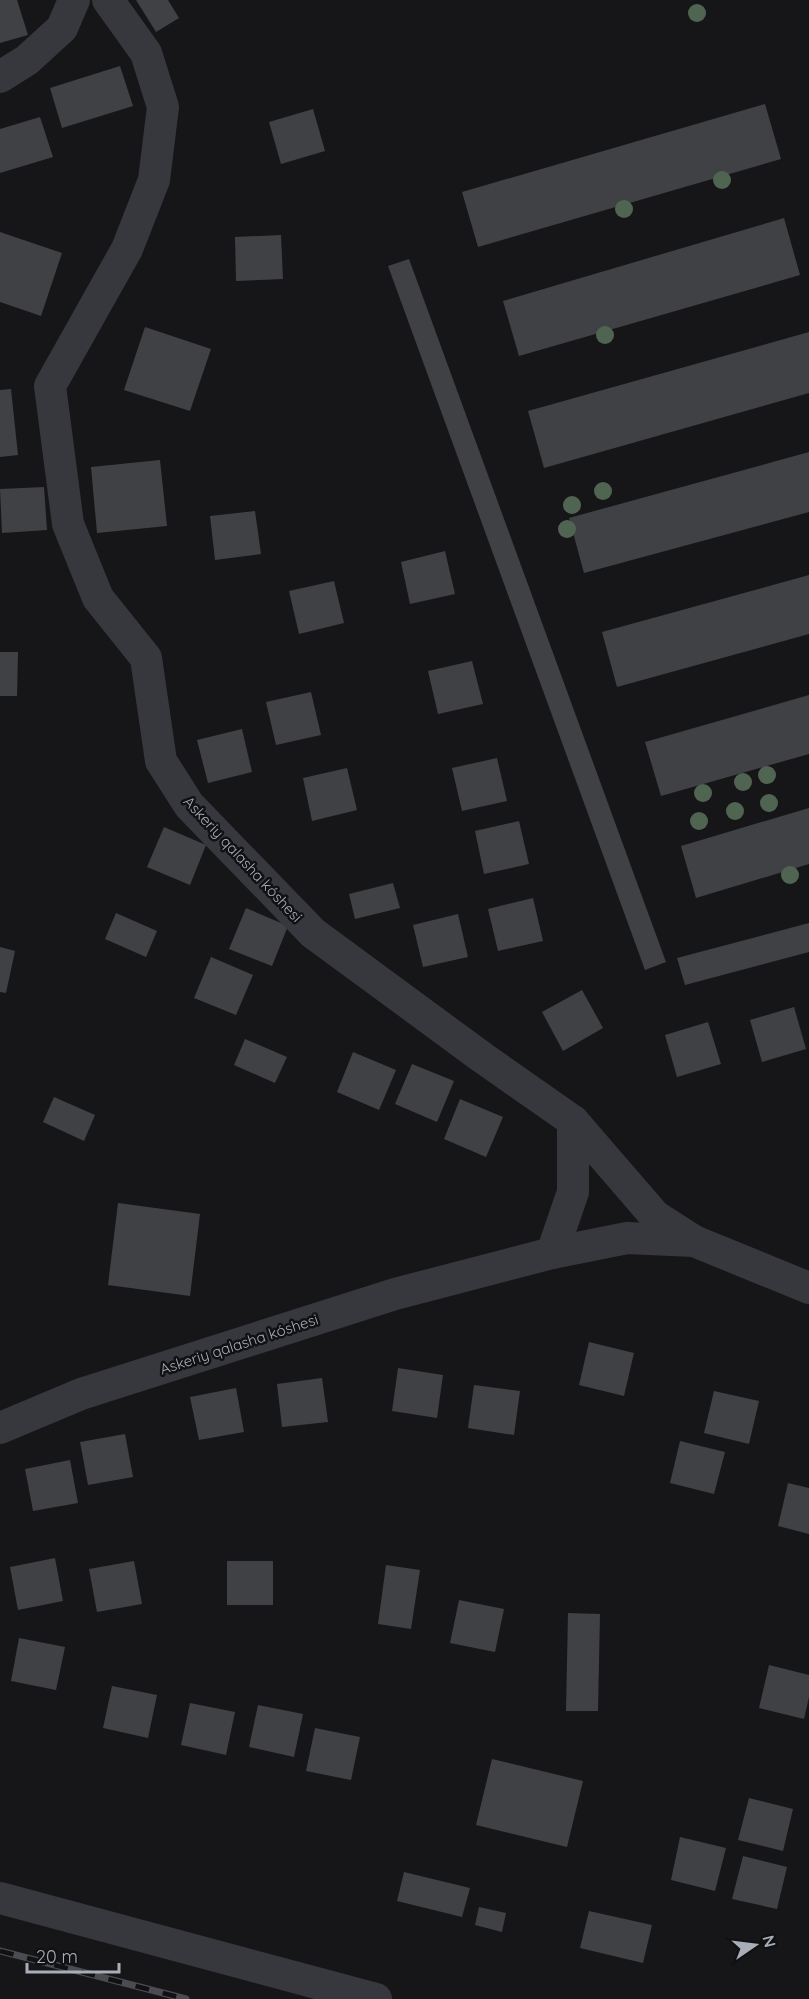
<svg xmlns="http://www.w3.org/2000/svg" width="809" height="1999" font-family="Quicksand,sans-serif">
	<rect width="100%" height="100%" fill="#161618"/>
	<g fill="#404145">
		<polygon points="0,0 17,0 28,35 0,43"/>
		<polygon points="136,0 168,0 179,18 156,32"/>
		<polygon points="120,66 133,106 62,128 50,88"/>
		<polygon points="765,104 781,159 478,247 462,192"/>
		<polygon points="313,109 325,151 281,164 269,122"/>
		<polygon points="40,117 53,157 0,173 0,129"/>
		<polygon points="784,218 800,275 519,356 503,301"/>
		<polygon points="0,232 62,253 41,316 0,302"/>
		<polygon points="281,235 283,279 236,281 235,237"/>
		<polygon points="409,259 666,962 645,970 388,266"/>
		<polygon points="145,327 211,349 190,411 124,390"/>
		<polygon points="809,332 809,393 544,468 528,411"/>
		<polygon points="11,389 18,455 0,457 0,390"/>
		<polygon points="809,452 809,512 584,573 569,518"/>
		<polygon points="160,460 167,526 97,533 91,467"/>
		<polygon points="44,487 47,530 2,533 0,489"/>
		<polygon points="255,511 261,554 215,560 210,516"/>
		<polygon points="445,551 455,594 410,604 401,562"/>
		<polygon points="809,575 809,634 617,687 602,632"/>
		<polygon points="334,581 344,623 299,634 289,591"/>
		<polygon points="0,652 18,652 17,696 0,696"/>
		<polygon points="472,661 483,704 438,714 428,671"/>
		<polygon points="311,692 321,735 276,745 266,702"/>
		<polygon points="809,695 809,754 661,796 645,742"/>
		<polygon points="242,729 252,772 208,783 197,740"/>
		<polygon points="497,758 507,801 462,811 452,768"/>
		<polygon points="347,768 357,810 312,821 303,778"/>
		<polygon points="809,808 809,864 696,898 681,846"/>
		<polygon points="519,821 529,864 484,874 475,831"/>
		<polygon points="164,827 206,845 190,885 147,867"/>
		<polygon points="393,883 400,908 355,919 349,894"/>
		<polygon points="533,898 543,941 498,951 488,909"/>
		<polygon points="246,908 288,926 272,966 229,949"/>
		<polygon points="116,913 157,931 146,957 105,939"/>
		<polygon points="458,914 468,957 423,967 413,925"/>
		<polygon points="809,923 809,952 685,985 677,958"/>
		<polygon points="0,947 15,951 6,993 0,992"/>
		<polygon points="211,957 253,975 236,1015 194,998"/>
		<polygon points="582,990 603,1028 563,1051 542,1012"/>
		<polygon points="794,1007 806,1049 762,1062 750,1020"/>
		<polygon points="708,1022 721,1064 677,1077 665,1035"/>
		<polygon points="245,1039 287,1057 275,1083 234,1065"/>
		<polygon points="353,1052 396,1070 379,1110 337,1092"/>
		<polygon points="412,1064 454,1081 437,1122 395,1104"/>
		<polygon points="54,1097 95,1115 84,1141 43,1122"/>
		<polygon points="460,1099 503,1117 486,1157 444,1139"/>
		<polygon points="118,1203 200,1214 190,1296 108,1285"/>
		<polygon points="589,1342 634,1353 624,1396 579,1385"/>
		<polygon points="398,1368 443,1375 437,1418 392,1411"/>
		<polygon points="322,1378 328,1422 282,1427 277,1384"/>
		<polygon points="474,1385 520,1391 514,1435 468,1428"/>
		<polygon points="236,1388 244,1432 199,1440 190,1397"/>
		<polygon points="714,1391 759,1401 749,1444 704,1433"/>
		<polygon points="125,1434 133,1477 88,1485 80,1442"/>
		<polygon points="680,1441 725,1452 714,1494 670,1483"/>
		<polygon points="70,1460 78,1503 33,1511 25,1469"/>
		<polygon points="788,1483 809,1488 809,1534 778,1526"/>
		<polygon points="55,1558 63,1601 18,1610 10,1567"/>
		<polygon points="134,1561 142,1604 97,1612 89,1569"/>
		<rect x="227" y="1561" width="46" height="44"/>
		<polygon points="386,1565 420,1570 411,1629 378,1624"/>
		<polygon points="459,1600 504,1609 495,1652 450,1643"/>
		<polygon points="568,1613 600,1614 598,1711 566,1711"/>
		<polygon points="19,1638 65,1647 56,1690 11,1681"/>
		<polygon points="769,1665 809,1675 809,1697 804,1719 759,1708"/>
		<polygon points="112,1686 157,1695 148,1738 103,1728"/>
		<polygon points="190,1703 235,1712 226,1755 181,1745"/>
		<polygon points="258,1705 303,1714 294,1757 249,1747"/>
		<polygon points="315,1728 360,1737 351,1780 306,1771"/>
		<polygon points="492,1759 583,1781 567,1847 476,1825"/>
		<polygon points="749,1798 793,1809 783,1851 738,1840"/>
		<polygon points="680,1837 726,1848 715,1891 671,1880"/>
		<polygon points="743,1856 787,1867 777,1909 732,1899"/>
		<polygon points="404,1872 470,1888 462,1917 397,1901"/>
		<polygon points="479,1907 506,1913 502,1932 475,1925"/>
		<polygon points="589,1911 652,1925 643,1963 580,1948"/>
	</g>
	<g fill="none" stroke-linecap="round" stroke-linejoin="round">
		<g stroke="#37383d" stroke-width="32">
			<polyline points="108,0 146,53 163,107 154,180 127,249 50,386 68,524 98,598 146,658 161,761 189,805 313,933 483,1058 573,1121 655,1216 694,1241"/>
			<polyline points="0,77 27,60 62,28 74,0"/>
			<polyline points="552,1253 573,1192 573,1121"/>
			<polyline points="0,1428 81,1394 395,1294 552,1253 627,1238 694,1241 809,1288"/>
			<polyline points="0,1898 376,1999"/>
		</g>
		<defs>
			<polyline id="rail" points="0,1951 186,1999"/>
		</defs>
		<use href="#rail" stroke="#4a4c52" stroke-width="7"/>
		<use href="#rail" stroke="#111113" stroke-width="4.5" stroke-dasharray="14" stroke-linecap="butt"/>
	</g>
	<g fill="#506452">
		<circle cx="697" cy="13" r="9"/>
		<circle cx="722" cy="180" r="9"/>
		<circle cx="624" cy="209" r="9"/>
		<circle cx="605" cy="335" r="9"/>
		<circle cx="603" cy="491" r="9"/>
		<circle cx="572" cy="505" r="9"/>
		<circle cx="567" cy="529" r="9"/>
		<circle cx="767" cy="775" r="9"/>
		<circle cx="743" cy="782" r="9"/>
		<circle cx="703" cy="793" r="9"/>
		<circle cx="769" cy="803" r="9"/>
		<circle cx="735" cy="811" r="9"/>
		<circle cx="699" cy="821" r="9"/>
		<circle cx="790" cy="875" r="9"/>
	</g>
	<g text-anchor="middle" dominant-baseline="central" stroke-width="5" stroke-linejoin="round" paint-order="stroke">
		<g font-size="15" fill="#a8adb8" stroke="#111113">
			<text transform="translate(243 859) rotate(47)">Askeriy qalasha kóshesi</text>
			<text transform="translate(239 1344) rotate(-18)">Askeriy qalasha kóshesi</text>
		</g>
	</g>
	<g transform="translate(755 1945) rotate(76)" stroke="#111113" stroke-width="4.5" paint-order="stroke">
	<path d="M0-4.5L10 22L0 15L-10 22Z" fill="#a8adb8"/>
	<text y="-9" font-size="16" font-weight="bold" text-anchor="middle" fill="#a8adb8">N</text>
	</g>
	<path d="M27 1963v9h92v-9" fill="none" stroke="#a8adb8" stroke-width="3"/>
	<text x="36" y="1963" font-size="18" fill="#a8adb8" stroke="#111113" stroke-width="4.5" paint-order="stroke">20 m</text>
</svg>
